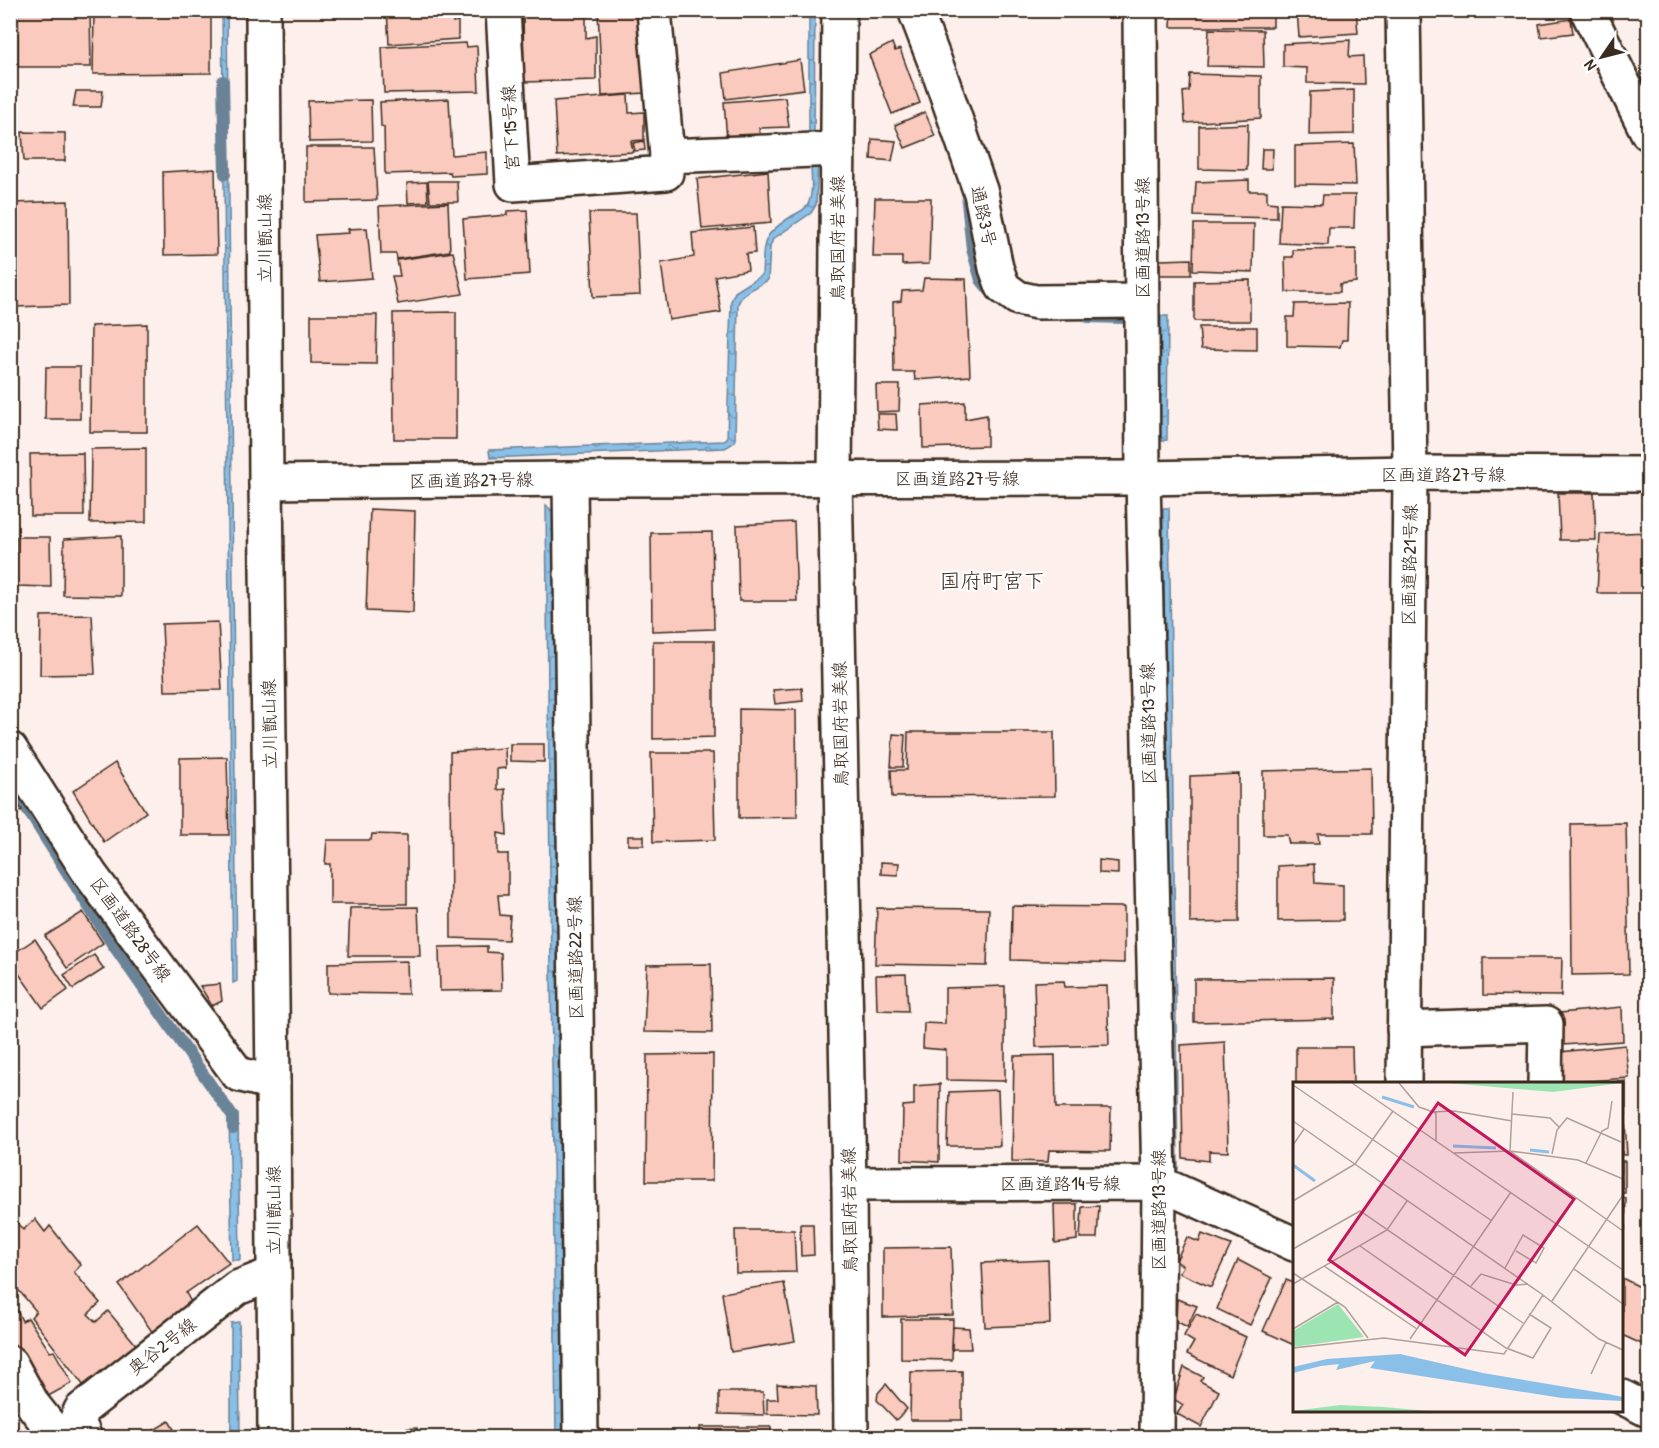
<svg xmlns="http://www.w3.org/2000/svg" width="1659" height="1448" font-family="'Patrick Hand','Klee One',sans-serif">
	<defs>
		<pattern id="water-ripples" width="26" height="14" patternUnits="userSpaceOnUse" patternTransform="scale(1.5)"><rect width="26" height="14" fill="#8abfe7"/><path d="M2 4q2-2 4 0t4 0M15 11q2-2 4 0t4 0" fill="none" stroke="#729bbb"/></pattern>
	</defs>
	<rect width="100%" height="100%" fill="#fdefeb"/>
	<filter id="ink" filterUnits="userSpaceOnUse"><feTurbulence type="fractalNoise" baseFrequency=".0167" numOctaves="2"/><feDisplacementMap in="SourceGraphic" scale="12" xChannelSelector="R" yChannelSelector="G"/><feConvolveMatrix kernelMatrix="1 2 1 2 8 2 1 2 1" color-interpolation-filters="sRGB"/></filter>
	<g filter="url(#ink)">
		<g fill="url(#water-ripples)" stroke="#6a8397" stroke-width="1.5">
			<path d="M222,11H227L237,981L233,983C229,659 227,335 222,11Z"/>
			<polygon points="809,11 815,11 814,140 809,140"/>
			<path d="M818,163L816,205L811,213L773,239L770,247L768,280C757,288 743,290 738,304L735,440L732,444L725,448L490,458L489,450L724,441L727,439L731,301L735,292L762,275C764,240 761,236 792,216C796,214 804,210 807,206C814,195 811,176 811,164Z"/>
			<polygon points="1161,316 1168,316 1167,440 1160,441"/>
			<polygon points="546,505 553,512 563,1438 556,1437"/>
			<polygon points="1163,508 1169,508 1178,1169 1171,1166"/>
			<polygon points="238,1113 240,1260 232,1260 229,1114"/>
			<polygon points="239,1322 240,1437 231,1437 231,1323"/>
		</g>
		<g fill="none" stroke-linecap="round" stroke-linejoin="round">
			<g stroke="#6a8397" stroke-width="12">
				<polyline points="223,81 225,174"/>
				<polyline points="967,202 972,249 981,280 994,296"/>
				<polyline points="1088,317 1125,318"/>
				<polyline points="10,782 111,942 233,1117 233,1128"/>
			</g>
		</g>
		<g fill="#f9cabd" stroke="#3b2a1e" stroke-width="1.5">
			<polygon points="18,10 90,10 91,67 18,67"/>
			<polygon points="94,10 211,10 211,73 93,74"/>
			<polygon points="387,10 453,10 453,22 458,21 458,39 389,44"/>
			<polygon points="523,10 572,10 572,12 586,12 586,38 596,36 596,80 524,82"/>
			<polygon points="598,10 638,10 644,93 602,96"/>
			<polygon points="1172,10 1268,10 1268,13 1273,13 1273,27 1171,27"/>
			<polygon points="1297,10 1356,10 1358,33 1299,37"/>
			<polygon points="1571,19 1573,33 1541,37 1539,24"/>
			<polygon points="1209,29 1263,30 1264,67 1207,66"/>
			<polygon points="1350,40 1349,57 1363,56 1364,84 1307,83 1307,68 1283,67 1283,44"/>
			<polygon points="466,43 467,47 477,46 479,91 384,93 382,47"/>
			<polygon points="892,43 895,51 900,49 920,103 892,114 869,55"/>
			<polygon points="800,60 804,89 726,99 723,73"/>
			<polygon points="1190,74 1261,76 1261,118 1185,123 1183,92 1189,91"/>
			<polygon points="1354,90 1354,134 1309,135 1310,92"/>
			<polygon points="76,91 103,91 101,107 73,107"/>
			<polygon points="628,95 629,113 644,112 644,140 631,141 633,152 557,156 554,101"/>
			<polygon points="785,97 789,127 759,128 761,139 727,140 724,102"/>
			<polygon points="449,99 452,155 487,152 487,174 451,176 450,172 385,174 384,127 381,126 380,102"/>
			<polygon points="371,100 372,141 309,142 308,101"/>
			<polygon points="925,112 935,136 905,148 895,125"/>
			<polygon points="1248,124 1247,170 1199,169 1199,126"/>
			<polygon points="22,132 65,133 65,161 24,161"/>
			<polygon points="872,139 896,141 892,161 871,159"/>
			<polygon points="644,141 645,150 635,151 633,143"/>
			<polygon points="1354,144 1356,185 1295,184 1295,146"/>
			<polygon points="306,147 374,147 377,200 306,202"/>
			<polygon points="1262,149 1273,149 1272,169 1261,169"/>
			<polygon points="215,169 217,254 164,255 163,172"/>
			<polygon points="768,171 771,223 702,229 697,179"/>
			<polygon points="1249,180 1249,191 1267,191 1267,202 1277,203 1277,218 1194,216 1196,182"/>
			<polygon points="428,181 457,181 458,202 430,202"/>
			<polygon points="427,182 428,202 408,203 407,183"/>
			<polygon points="1323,195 1355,195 1354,228 1329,228 1328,245 1279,243 1281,203 1322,204"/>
			<polygon points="875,198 931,198 929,264 902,265 902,257 873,257"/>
			<polygon points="68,201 69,305 15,307 14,203"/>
			<polygon points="448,203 450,251 397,259 396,254 381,254 379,206"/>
			<polygon points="527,210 530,274 467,279 463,219 507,215 507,211"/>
			<polygon points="589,213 636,213 640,295 593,297"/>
			<polygon points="1194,224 1254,224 1253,272 1193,270"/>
			<polygon points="753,227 755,253 746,254 748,270 715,276 721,312 669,320 661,263 694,257 692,233"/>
			<polygon points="367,228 372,278 320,282 315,235 349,233 348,229"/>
			<polygon points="1356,249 1356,282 1340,284 1340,292 1286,292 1285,257 1293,257 1293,250"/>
			<polygon points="453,252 463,294 398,304 392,276 400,276 397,260"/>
			<polygon points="1191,259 1191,275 1160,275 1160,260"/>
			<polygon points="924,278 966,279 970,376 915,380 914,372 894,372 893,302 901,301 902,291 922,290"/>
			<polygon points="1250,280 1250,321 1194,321 1194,281"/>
			<polygon points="1348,303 1347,340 1342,340 1340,347 1287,346 1287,317 1294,317 1295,304"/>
			<polygon points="456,312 456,439 394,439 393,313"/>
			<polygon points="311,315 377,315 376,364 311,363"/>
			<polygon points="147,324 147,432 90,432 91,326"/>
			<polygon points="1199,327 1257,327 1257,350 1201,349"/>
			<polygon points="46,367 80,367 80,419 45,419"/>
			<polygon points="876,385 900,385 899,411 877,412"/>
			<polygon points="965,402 965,419 987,415 987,446 923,448 922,405"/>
			<polygon points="877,414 896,414 897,430 878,429"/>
			<polygon points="146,448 146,522 90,523 91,449"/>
			<polygon points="83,453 84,516 31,516 30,454"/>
			<polygon points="1558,493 1594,493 1596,540 1560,540"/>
			<polygon points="370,509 415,511 413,613 366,611"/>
			<polygon points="794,522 797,601 739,601 737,525"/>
			<polygon points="712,532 714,629 652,631 651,533"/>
			<polygon points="1648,532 1648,593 1597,593 1600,534"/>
			<polygon points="121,536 121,596 63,595 64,539"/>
			<polygon points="16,537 50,537 51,587 16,586"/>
			<polygon points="92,615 95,674 40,675 41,616"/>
			<polygon points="218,622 222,690 165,691 162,624"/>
			<polygon points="653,641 714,641 714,737 653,739"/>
			<polygon points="802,688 803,701 775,704 773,690"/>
			<polygon points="739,709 796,710 797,817 739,818"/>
			<polygon points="908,732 1054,732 1055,796 892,797 891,770 907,770"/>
			<polygon points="893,734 905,735 903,767 891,767"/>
			<polygon points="510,744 544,744 544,762 510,761"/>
			<polygon points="505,748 506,768 497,769 497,790 505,789 507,835 498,833 498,854 508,854 508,895 498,895 500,915 510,916 508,940 451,938 450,752"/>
			<polygon points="651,753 713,753 715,840 653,842"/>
			<polygon points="227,757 229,835 180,835 180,758"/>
			<polygon points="115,763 146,812 104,842 73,791"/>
			<polygon points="1371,768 1372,834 1318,834 1319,844 1289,844 1287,835 1263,835 1263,771"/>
			<polygon points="1239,774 1239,922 1190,923 1190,776"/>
			<polygon points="10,792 22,810 10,817"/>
			<polygon points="1626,823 1629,974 1572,975 1571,824"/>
			<polygon points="372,834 407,835 407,904 330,904 330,864 325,864 327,840 371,840"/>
			<rect x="628" y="836" width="16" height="9"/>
			<polygon points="1099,860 1118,862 1118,874 1099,873"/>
			<polygon points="881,862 899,863 898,875 881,874"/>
			<polygon points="1314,864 1315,883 1343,885 1343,920 1278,921 1278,866"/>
			<polygon points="1012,906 1124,907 1124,963 1011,960"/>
			<polygon points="418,907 420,956 348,956 350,908"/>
			<polygon points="877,908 989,909 987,966 875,964"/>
			<polygon points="83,912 103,943 67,968 45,936"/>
			<polygon points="35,939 68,990 43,1008 10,961 10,956"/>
			<polygon points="487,946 487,952 501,953 502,990 440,991 439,947"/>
			<polygon points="94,955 104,969 73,989 64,975"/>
			<polygon points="1483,958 1562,958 1561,996 1483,995"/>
			<polygon points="407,961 408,994 328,993 328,963"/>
			<polygon points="711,964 712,1033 644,1032 647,965"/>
			<polygon points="906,974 908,1011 877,1010 876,975"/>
			<polygon points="1334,978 1334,1019 1194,1022 1194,979"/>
			<polygon points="1064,981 1065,987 1107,986 1109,1045 1036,1047 1034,982"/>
			<polygon points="220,984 222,1001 212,1006 200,986"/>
			<polygon points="1005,986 1005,1081 946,1080 946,1050 923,1048 924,1023 945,1024 945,988"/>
			<polygon points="1622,1007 1623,1041 1562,1045 1560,1013"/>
			<polygon points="1225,1042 1228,1152 1209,1151 1209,1161 1183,1158 1181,1045"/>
			<polygon points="1625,1045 1629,1078 1563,1083 1560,1052"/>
			<polygon points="1296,1047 1352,1047 1353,1084 1296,1084"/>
			<polygon points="713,1054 712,1181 646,1181 647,1055"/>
			<polygon points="1055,1055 1056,1108 1111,1108 1110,1151 1049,1150 1048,1162 1012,1161 1014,1056"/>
			<polygon points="1626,1081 1626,1115 1622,1115 1622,1084 1594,1084"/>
			<polygon points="940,1084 939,1162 902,1160 903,1106 914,1105 914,1086"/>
			<polygon points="998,1090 1000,1146 947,1146 949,1092"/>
			<polygon points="1622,1121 1625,1121 1627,1155 1622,1155"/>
			<rect x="1622" y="1161" width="3" height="32"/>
			<polygon points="1626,1198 1625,1230 1622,1230 1622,1199"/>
			<polygon points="1054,1204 1077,1204 1077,1240 1055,1243"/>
			<polygon points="1099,1206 1097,1238 1080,1238 1082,1207"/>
			<polygon points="35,1219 45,1232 50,1226 81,1265 74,1272 100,1303 88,1314 96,1322 108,1311 138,1347 87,1390 31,1317 36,1311 10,1280 10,1227 16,1221 23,1230"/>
			<polygon points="198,1224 229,1263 186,1293 191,1302 153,1333 119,1285"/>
			<polygon points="800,1224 813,1224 814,1255 801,1256"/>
			<polygon points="735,1230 794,1230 796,1272 736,1273"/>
			<polygon points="1202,1234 1231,1245 1211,1287 1179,1273 1183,1266 1176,1261 1187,1237 1199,1242"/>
			<polygon points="951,1247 953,1315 883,1317 883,1248"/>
			<polygon points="1048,1260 1050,1324 985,1327 982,1263"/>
			<polygon points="1238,1260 1272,1278 1250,1325 1217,1309"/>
			<polygon points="1622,1278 1648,1291 1648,1347 1622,1335"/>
			<polygon points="1286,1280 1294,1283 1294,1345 1263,1331"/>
			<polygon points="784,1283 795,1341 731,1352 722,1293"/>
			<polygon points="1177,1299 1197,1306 1187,1327 1176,1321"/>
			<polygon points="17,1310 22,1321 28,1318 50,1352 54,1351 72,1383 43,1399 10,1338 10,1314"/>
			<polygon points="1196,1314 1246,1337 1230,1375 1187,1354 1194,1342 1184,1336"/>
			<polygon points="901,1319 953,1319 952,1360 901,1359"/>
			<polygon points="953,1327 969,1328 971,1349 952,1349"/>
			<polygon points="1184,1367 1203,1377 1200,1381 1219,1391 1201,1427 1177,1414 1183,1405 1174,1399"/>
			<polygon points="962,1371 962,1420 910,1420 911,1372"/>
			<polygon points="777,1384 816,1386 817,1415 767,1414 767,1399 778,1399"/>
			<polygon points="886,1384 907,1409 896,1420 877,1400 878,1393"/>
			<polygon points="719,1392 763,1392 764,1415 719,1414"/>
			<polygon points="12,1418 23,1438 10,1438 10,1419"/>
			<polygon points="169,1421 175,1431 164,1438 158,1438 154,1430"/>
			<rect x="700" y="1427" width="71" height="11"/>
			<polygon points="417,1428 418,1438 343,1438 343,1432"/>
		</g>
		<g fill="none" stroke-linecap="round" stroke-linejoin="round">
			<defs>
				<g id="minor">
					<polyline points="263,10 266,482 273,1083 275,1438"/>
					<polyline points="503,10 513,184 666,173 667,156 654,10"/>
					<polyline points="915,10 940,75 981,193 996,268 1003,287 1018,298 1036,302 1142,301"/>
					<polyline points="1140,10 1143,478 1159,1183 1157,1438"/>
					<polyline points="1403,10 1410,473 1404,1084"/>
					<polyline points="1587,10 1648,133"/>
					<polyline points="667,156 838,149"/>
					<polyline points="570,479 581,1438"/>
					<polyline points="266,482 570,479 1143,478 1410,473 1648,474"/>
					<polyline points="10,749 90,874 238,1074 273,1083"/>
					<polyline points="1404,1029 1546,1024 1545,1084"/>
					<polyline points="849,1184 1159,1183 1294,1244"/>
					<polyline points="10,1363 33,1405 59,1438"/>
					<polyline points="1622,1397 1648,1410"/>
					<polyline points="85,1438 77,1419 81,1410 237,1288 273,1274"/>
				</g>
				<polyline id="major" points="839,10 835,478 849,1184 851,1438"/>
			</defs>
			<use href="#minor" stroke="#3b2a1e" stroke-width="38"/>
			<use href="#major" stroke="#3b2a1e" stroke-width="38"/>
			<use href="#minor" stroke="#fff" stroke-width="33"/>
			<use href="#major" stroke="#fff" stroke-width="33"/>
		</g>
	</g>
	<g text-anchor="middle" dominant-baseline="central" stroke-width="4.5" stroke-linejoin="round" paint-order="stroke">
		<g font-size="18" fill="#3b2a1e" stroke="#fff">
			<text transform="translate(510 128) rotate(-93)">宮下15号線</text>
			<text transform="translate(984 216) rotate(77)">通路3号</text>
			<text transform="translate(264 238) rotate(-90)">立川甑山線</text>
			<text transform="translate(837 238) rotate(-90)">鳥取国府岩美線</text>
			<text transform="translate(1142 238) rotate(-90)">区画道路13号線</text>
			<text x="1443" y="474">区画道路27号線</text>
			<text x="957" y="478">区画道路27号線</text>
			<text transform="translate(471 480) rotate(-1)">区画道路27号線</text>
			<text transform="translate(1409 565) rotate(-89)">区画道路21号線</text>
			<text transform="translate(269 724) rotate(-91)">立川甑山線</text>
			<text transform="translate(840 724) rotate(-91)">鳥取国府岩美線</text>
			<text transform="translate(1148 724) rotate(-91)">区画道路13号線</text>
			<text transform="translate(131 929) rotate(54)">区画道路28号線</text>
			<text transform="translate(575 958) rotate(-91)">区画道路22号線</text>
			<text x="1060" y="1183">区画道路14号線</text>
			<text transform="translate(273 1210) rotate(-90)">立川甑山線</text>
			<text transform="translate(849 1210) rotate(-91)">鳥取国府岩美線</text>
			<text transform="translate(1158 1210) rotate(-90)">区画道路13号線</text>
			<text transform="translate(162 1346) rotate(-38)">奥谷2号線</text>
		</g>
		<g font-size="21" fill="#3b2a1e" stroke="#fff">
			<text x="992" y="580">国府町宮下</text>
		</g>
	</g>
	<g transform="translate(1293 1082)">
		<rect width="330" height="330" fill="#fdefeb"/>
		<path d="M47,323L91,325L135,329H0Z" fill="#9ce5b3"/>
		<path d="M155,1H329L260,10Z" fill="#9ce5b3"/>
		<path d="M45,222L71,255L0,265V249Z" fill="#9ce5b3"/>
		<path d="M107,272L190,291L315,312L330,315V319L269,316L77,286L82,279L43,288L46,282L28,284L0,291V285L34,277Z" fill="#8abfe7"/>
		<path fill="none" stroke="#8abfe7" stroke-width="3" d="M89,15L121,25M160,64L203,66M237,68L256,70M0,83L22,99"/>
		<path fill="none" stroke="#afa099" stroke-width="1.5" d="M59,1L330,188M106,1L126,25L143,31V59M0,3L199,139M220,10L217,69L285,78L330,97M137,30L161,29L219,39M219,32L257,36L267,46M0,39L250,213L306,257L330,268M0,63L11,47M161,71L217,69L330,149M259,72L264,48L274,36L328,60M293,81L309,49L315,46L319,19M62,82L100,29M0,119L62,82M67,164L213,266L240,276L258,246L236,232M0,167L67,129L230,241M31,184L124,247M212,186L230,153L251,166L243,181L223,169M281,187L330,222M0,191L52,225L75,256M0,202L94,148L114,119M178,204L188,192L223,203L235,202M259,219L330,113M0,247L45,220M117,257L218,110M0,266L91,256L211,272L250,213M298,292L313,260"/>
		<path fill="#c2185b" fill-opacity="0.15" stroke="#c2185b" stroke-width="3" d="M145,21L281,117L172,273L36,178Z"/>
		<rect width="330" height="330" fill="none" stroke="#3b2a1e" stroke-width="3"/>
	</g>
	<rect width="1659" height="1448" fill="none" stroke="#fff" stroke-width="36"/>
	<rect x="18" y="18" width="1623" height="1412" fill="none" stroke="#3b2a1e" stroke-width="2" filter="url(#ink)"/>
	<g transform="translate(1602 57) rotate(235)" stroke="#ffffff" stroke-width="4.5" paint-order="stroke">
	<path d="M0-4.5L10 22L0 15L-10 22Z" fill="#3b2a1e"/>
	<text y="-9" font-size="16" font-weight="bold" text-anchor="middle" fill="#3b2a1e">N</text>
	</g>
</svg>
